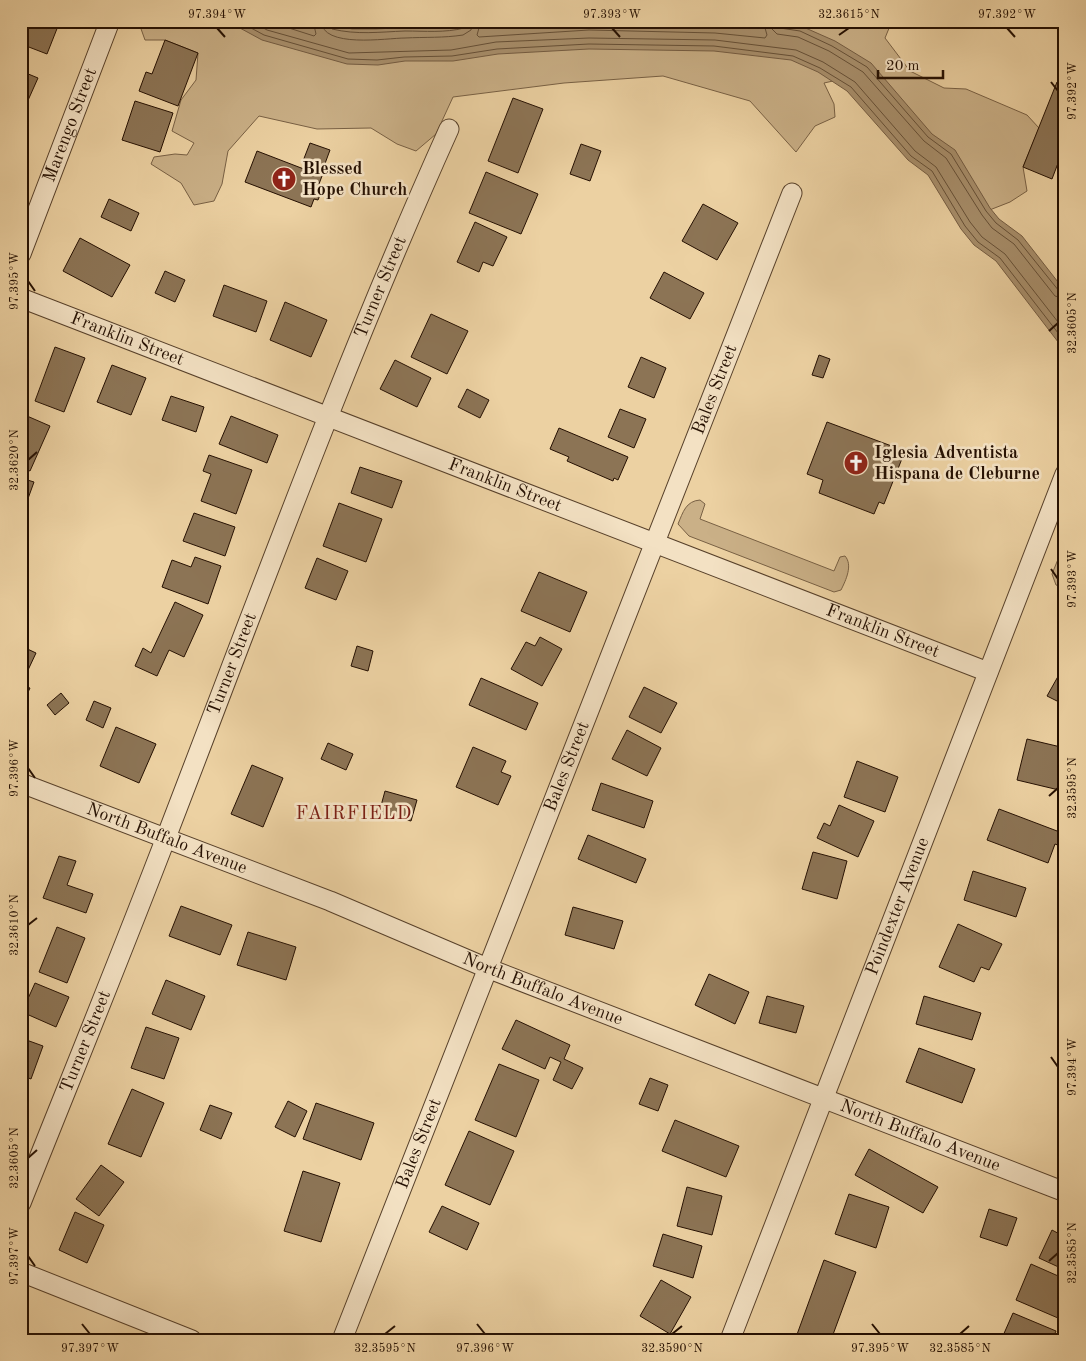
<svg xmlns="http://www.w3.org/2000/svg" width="1086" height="1361" font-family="'Old Standard TT',serif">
	<rect width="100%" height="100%" fill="#ecd1a2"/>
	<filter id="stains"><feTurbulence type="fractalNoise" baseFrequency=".004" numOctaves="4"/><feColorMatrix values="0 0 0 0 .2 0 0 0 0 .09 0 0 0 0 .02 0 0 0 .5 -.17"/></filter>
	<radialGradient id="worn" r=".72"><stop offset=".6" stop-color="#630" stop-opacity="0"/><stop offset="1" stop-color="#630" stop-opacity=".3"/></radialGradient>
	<g fill="#cab087" stroke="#786044">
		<polygon points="117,21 892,21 885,38 910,71 944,88 966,89 1027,115 1039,128 1023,167 1027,191 1010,202 987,211 842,79 824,83 834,104 835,117 815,126 796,152 750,101 663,76 564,83 453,97 436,134 416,151 397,144 371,128 317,129 259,116 228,151 222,184 214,201 194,205 181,183 151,164 154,157 175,154 187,155 194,143 172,131 181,100 196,80 198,53 165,40 145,40 140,26 122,28"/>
		<path d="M700,500L705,504L700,519L834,571L840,557L845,556C853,565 846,580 841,590L834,592L689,536L678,524C683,512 686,501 700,500Z"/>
		<polygon points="1065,542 1065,588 1056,585 1052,574"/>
	</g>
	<polygon fill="#a88f6c" stroke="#745c42" points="227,21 323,21 352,29 376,29 450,25 477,21 763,21 801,26 835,41 871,63 932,134 955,150 990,208 999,219 1022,236 1065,291 1065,351 996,261 974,245 961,229 928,175 908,160 847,91 818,72 791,60 714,51 589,49 498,54 453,61 405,61 378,65 347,64 262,40"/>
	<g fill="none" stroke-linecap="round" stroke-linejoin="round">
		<g stroke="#665037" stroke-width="1">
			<polyline points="238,21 264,35 348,59 377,60 404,57 452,56 497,49 589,44 714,46 793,56 820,68 851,87 911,156 932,171 965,226 978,242 1000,258 1065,342"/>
			<polyline points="251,21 267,30 349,53 451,50 496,42 589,38 715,40 796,50 823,62 855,82 915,151 936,167 970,222 982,237 1005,254 1065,331"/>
			<polyline points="267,21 314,36 316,34 313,21"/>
			<path d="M321,21C322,49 387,38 405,38C425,37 444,38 463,35L471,30L473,21"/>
			<path d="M327,21L332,29C357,35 379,32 405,31C425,31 445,33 464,28L467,21"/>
			<polyline points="481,21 477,35 479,37 589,30 715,33 765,38 767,35 763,21"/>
			<polyline points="770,21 772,29 777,34 798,37 829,51 863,72 924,141 946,158 982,215 992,228 1014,244 1055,296 1065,299"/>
			<polyline points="777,21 780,28 800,31 832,46 867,67 928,137 951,154 986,211 996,223 1018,240 1059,291 1065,293"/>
		</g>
	</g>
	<g fill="#8c7455" stroke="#251002">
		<polygon points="22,21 60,21 47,54 21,44"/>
		<polygon points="165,40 198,53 178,106 139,91 146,72 152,74"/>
		<polygon points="21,71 38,78 21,116"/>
		<polygon points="1057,82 1065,85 1065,150 1063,150 1052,179 1023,167"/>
		<polygon points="513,98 543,109 518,173 488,161"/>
		<polygon points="135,101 173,113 160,152 122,140"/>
		<polygon points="310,143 330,150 323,169 303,161"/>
		<polygon points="581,144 601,151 590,181 570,174"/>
		<polygon points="257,151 322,176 319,184 324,186 318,200 314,199 311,207 245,182"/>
		<polygon points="486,172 538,194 521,234 469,213"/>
		<polygon points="109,199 139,213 131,231 101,217"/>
		<polygon points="703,204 738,223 717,260 682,241"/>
		<polygon points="475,222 507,237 493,266 483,262 479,272 457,262"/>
		<polygon points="80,238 130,265 112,297 63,271"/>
		<polygon points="165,271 185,280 175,302 155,293"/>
		<polygon points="664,272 704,293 690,319 650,298"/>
		<polygon points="224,285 267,301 256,332 213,316"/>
		<polygon points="285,302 327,320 311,357 270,340"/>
		<polygon points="431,314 468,331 447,374 411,357"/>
		<polygon points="55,347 85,358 64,412 35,401"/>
		<polygon points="819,355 830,359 823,378 812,375"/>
		<polygon points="641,357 666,368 654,398 628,387"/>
		<polygon points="395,360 431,378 417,407 380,389"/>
		<polygon points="112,365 146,378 131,415 97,402"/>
		<polygon points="467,389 489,400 480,418 458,407"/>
		<polygon points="171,396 204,407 196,432 162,420"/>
		<polygon points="620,409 646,419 634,448 608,437"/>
		<polygon points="27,416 50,426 30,471 21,467 21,429"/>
		<polygon points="231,416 278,435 267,463 219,444"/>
		<polygon points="827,422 905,451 884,504 879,502 874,514 819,493 823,480 807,474"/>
		<polygon points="559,428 628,457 618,480 614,478 613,481 567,461 569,457 550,449"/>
		<polygon points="209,455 252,470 236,514 201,501 211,474 203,471"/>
		<polygon points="360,467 402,481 392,508 351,493"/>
		<polygon points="21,478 34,482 21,518"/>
		<polygon points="339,503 382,519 366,562 323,546"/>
		<polygon points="194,513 235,527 225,556 183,541"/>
		<polygon points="195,557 221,566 208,604 162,587 172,560 191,567"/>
		<polygon points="317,558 348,571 336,600 305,588"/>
		<polygon points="539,572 587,592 570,632 521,611"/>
		<polygon points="175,602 203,615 184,657 169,650 157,676 135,666 143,648 151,653"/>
		<polygon points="540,637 562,649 542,686 511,669 526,642 535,646"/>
		<polygon points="21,646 36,653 21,685 30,688 21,707"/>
		<polygon points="357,646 373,651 368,671 351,666"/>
		<polygon points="1065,664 1065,705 1047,696"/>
		<polygon points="481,678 538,703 526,730 469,705"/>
		<polygon points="644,687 677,703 661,733 629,717"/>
		<polygon points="61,693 69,703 55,715 47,705"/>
		<polygon points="94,701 111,708 103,728 86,720"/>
		<polygon points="116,727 156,744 139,783 100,766"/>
		<polygon points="627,730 661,748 647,776 612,759"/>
		<polygon points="1027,739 1065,748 1065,769 1059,790 1017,780"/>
		<polygon points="328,743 353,754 346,770 321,759"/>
		<polygon points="473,747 506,761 501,772 511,776 498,805 456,787"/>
		<polygon points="857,761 898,777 885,812 844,797"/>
		<polygon points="252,765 283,778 263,827 231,814"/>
		<polygon points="601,783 653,801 644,828 592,810"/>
		<polygon points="385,791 417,800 411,821 379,813"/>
		<polygon points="839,805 874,821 858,857 817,838 824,823 830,826"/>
		<polygon points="999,809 1065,834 1065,848 1055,844 1048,863 987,840"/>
		<polygon points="588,835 646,859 636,883 578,859"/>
		<polygon points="813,852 847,861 837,899 802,889"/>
		<polygon points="59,856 76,861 67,885 93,894 86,913 43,898"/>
		<polygon points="973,871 1026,888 1016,917 964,900"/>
		<polygon points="181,906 232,925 220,955 169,936"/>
		<polygon points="573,907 623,921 614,949 565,935"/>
		<polygon points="958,924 1002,944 989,970 981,967 974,982 939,967"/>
		<polygon points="57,927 85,938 67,983 39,972"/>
		<polygon points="248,932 296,947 286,980 237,965"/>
		<polygon points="709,974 749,992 735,1024 695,1005"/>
		<polygon points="166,980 205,996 191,1030 152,1014"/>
		<polygon points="35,983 69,997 56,1027 22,1012"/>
		<polygon points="767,996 804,1006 796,1033 759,1023"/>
		<polygon points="924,996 981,1013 972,1040 916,1024"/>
		<polygon points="516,1020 570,1045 564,1059 583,1068 572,1089 553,1080 561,1062 550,1057 545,1069 502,1049"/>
		<polygon points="146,1027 179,1038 164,1079 131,1068"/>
		<polygon points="21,1038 43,1046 31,1079 21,1075"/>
		<polygon points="919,1048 975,1069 962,1103 906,1082"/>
		<polygon points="499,1064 539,1080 516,1137 475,1120"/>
		<polygon points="650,1078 668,1085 658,1111 639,1104"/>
		<polygon points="132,1089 164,1103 141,1157 108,1144"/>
		<polygon points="288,1101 307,1111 295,1137 275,1127"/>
		<polygon points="316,1103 374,1123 361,1160 303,1139"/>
		<polygon points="210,1105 232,1113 221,1139 200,1130"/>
		<polygon points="675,1120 739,1146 726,1177 662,1151"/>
		<polygon points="469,1131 514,1151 490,1205 445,1185"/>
		<polygon points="869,1149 938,1187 923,1213 855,1175"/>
		<polygon points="101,1165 124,1182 99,1216 76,1199"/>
		<polygon points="303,1171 340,1183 321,1242 284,1231"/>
		<polygon points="687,1187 722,1196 712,1235 677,1226"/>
		<polygon points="849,1194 889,1207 876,1248 835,1234"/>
		<polygon points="442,1206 479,1223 467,1250 429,1232"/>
		<polygon points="989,1209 1017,1218 1007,1246 980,1237"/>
		<polygon points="75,1212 104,1225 87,1263 59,1250"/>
		<polygon points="1052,1230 1065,1237 1065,1270 1039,1258"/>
		<polygon points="663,1234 702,1246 693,1278 653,1266"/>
		<polygon points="824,1260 856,1272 831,1340 795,1340"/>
		<polygon points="1031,1264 1065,1279 1065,1321 1016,1300"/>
		<polygon points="661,1280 691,1297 670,1334 640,1316"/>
		<polygon points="1013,1313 1056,1331 1052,1340 1002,1338"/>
	</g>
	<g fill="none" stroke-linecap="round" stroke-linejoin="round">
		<defs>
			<g id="street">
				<path id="s1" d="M21,254L108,26"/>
				<path id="s2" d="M21,298L988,672"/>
				<path id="s3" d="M21,783L330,901L487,968L1065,1192"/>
				<path id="s4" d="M21,1203C70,1080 120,958 167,835C258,599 345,360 449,129"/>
				<polyline points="21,1272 192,1340"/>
				<path id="s5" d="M342,1340L792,193"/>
				<path id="s6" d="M730,1340L1065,474"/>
			</g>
		</defs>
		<use href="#street" stroke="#57402a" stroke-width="21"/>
		<use href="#street" stroke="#f3e1c3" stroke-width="19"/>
	</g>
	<path fill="none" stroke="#251002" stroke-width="2" d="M217,28L225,37M612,28L620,37M1007,28L1015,37M839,35L849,28M1051,82L1058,91M28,281L35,291M1049,331L1058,323M28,460L37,452M1051,569L1058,579M28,768L35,778M1049,796L1058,788M28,925L37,918M1051,1057L1058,1067M28,1158L37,1150M28,1256L35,1266M1049,1261L1058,1253M82,1324L90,1334M477,1324L485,1334M872,1324L880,1334M385,1334L395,1326M672,1334L682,1326M960,1334L969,1326"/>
	<defs>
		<symbol id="church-disc" viewBox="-11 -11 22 22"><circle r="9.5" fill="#8f2418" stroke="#f3e1c3"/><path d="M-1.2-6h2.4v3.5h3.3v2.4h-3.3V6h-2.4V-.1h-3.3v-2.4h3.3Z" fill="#fff"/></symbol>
	</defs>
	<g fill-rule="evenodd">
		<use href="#church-disc" x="270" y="165" width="28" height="28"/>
		<use href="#church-disc" x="842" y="449" width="28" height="28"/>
	</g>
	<g text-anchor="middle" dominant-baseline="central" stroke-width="5" stroke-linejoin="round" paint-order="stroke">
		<g font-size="18" fill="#251002" stroke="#f3e1c3">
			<text stroke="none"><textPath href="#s1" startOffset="138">Marengo Street</textPath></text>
			<text stroke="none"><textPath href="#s4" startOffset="984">Turner Street</textPath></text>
			<text stroke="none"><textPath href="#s2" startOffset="114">Franklin Street</textPath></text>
			<text stroke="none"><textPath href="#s5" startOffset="1021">Bales Street</textPath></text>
			<text stroke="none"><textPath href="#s2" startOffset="519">Franklin Street</textPath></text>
			<text stroke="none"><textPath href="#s2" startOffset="924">Franklin Street</textPath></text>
			<text stroke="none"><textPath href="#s4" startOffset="579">Turner Street</textPath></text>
			<text stroke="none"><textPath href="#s5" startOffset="616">Bales Street</textPath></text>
			<text stroke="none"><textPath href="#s3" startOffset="156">North Buffalo Avenue</textPath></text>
			<text stroke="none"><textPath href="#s6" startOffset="465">Poindexter Avenue</textPath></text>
			<text stroke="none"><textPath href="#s3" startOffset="561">North Buffalo Avenue</textPath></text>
			<text stroke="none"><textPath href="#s4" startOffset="174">Turner Street</textPath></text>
			<text stroke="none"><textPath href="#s3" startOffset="966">North Buffalo Avenue</textPath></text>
			<text stroke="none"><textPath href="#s5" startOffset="211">Bales Street</textPath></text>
		</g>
		<g font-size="18" font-weight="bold" fill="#251002" stroke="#f3e1c3" text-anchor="start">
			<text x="302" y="169">Blessed<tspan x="302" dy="21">Hope Church</tspan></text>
			<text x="874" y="453">Iglesia Adventista<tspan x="874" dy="21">Hispana de Cleburne</tspan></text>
		</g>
		<g font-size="19" letter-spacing="1" fill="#7a1f14" stroke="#f3e1c3">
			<text x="354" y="814">FAIRFIELD</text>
		</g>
	</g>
	<rect width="1086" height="1361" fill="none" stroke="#ecd1a2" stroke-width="55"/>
	<path d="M878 70v8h65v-8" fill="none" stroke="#251002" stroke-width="2.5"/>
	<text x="886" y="70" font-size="15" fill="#251002" stroke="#f3e1c3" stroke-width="4" paint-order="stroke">20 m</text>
	<rect x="28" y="28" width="1030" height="1306" fill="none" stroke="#251002" stroke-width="2"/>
	<g font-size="12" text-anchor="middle" fill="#251002">
		<text x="217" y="18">97.394°W</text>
		<text x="612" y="18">97.393°W</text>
		<text x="849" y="18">32.3615°N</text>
		<text x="1007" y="18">97.392°W</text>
		<text transform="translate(1072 91) rotate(-90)" y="4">97.392°W</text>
		<text transform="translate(14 281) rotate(-90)" y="4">97.395°W</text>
		<text transform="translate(1072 323) rotate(-90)" y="4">32.3605°N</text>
		<text transform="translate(14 460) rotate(-90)" y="4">32.3620°N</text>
		<text transform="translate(1072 579) rotate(-90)" y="4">97.393°W</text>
		<text transform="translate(14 768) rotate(-90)" y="4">97.396°W</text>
		<text transform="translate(1072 788) rotate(-90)" y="4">32.3595°N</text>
		<text transform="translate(14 925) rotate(-90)" y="4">32.3610°N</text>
		<text transform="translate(1072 1067) rotate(-90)" y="4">97.394°W</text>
		<text transform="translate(14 1158) rotate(-90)" y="4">32.3605°N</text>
		<text transform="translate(1072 1253) rotate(-90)" y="4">32.3585°N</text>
		<text transform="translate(14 1256) rotate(-90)" y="4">97.397°W</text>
		<text x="90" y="1352">97.397°W</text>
		<text x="385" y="1352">32.3595°N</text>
		<text x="485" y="1352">97.396°W</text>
		<text x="672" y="1352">32.3590°N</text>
		<text x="880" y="1352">97.395°W</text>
		<text x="960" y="1352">32.3585°N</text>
	</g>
	<rect width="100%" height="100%" filter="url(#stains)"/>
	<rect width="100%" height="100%" fill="url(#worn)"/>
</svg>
